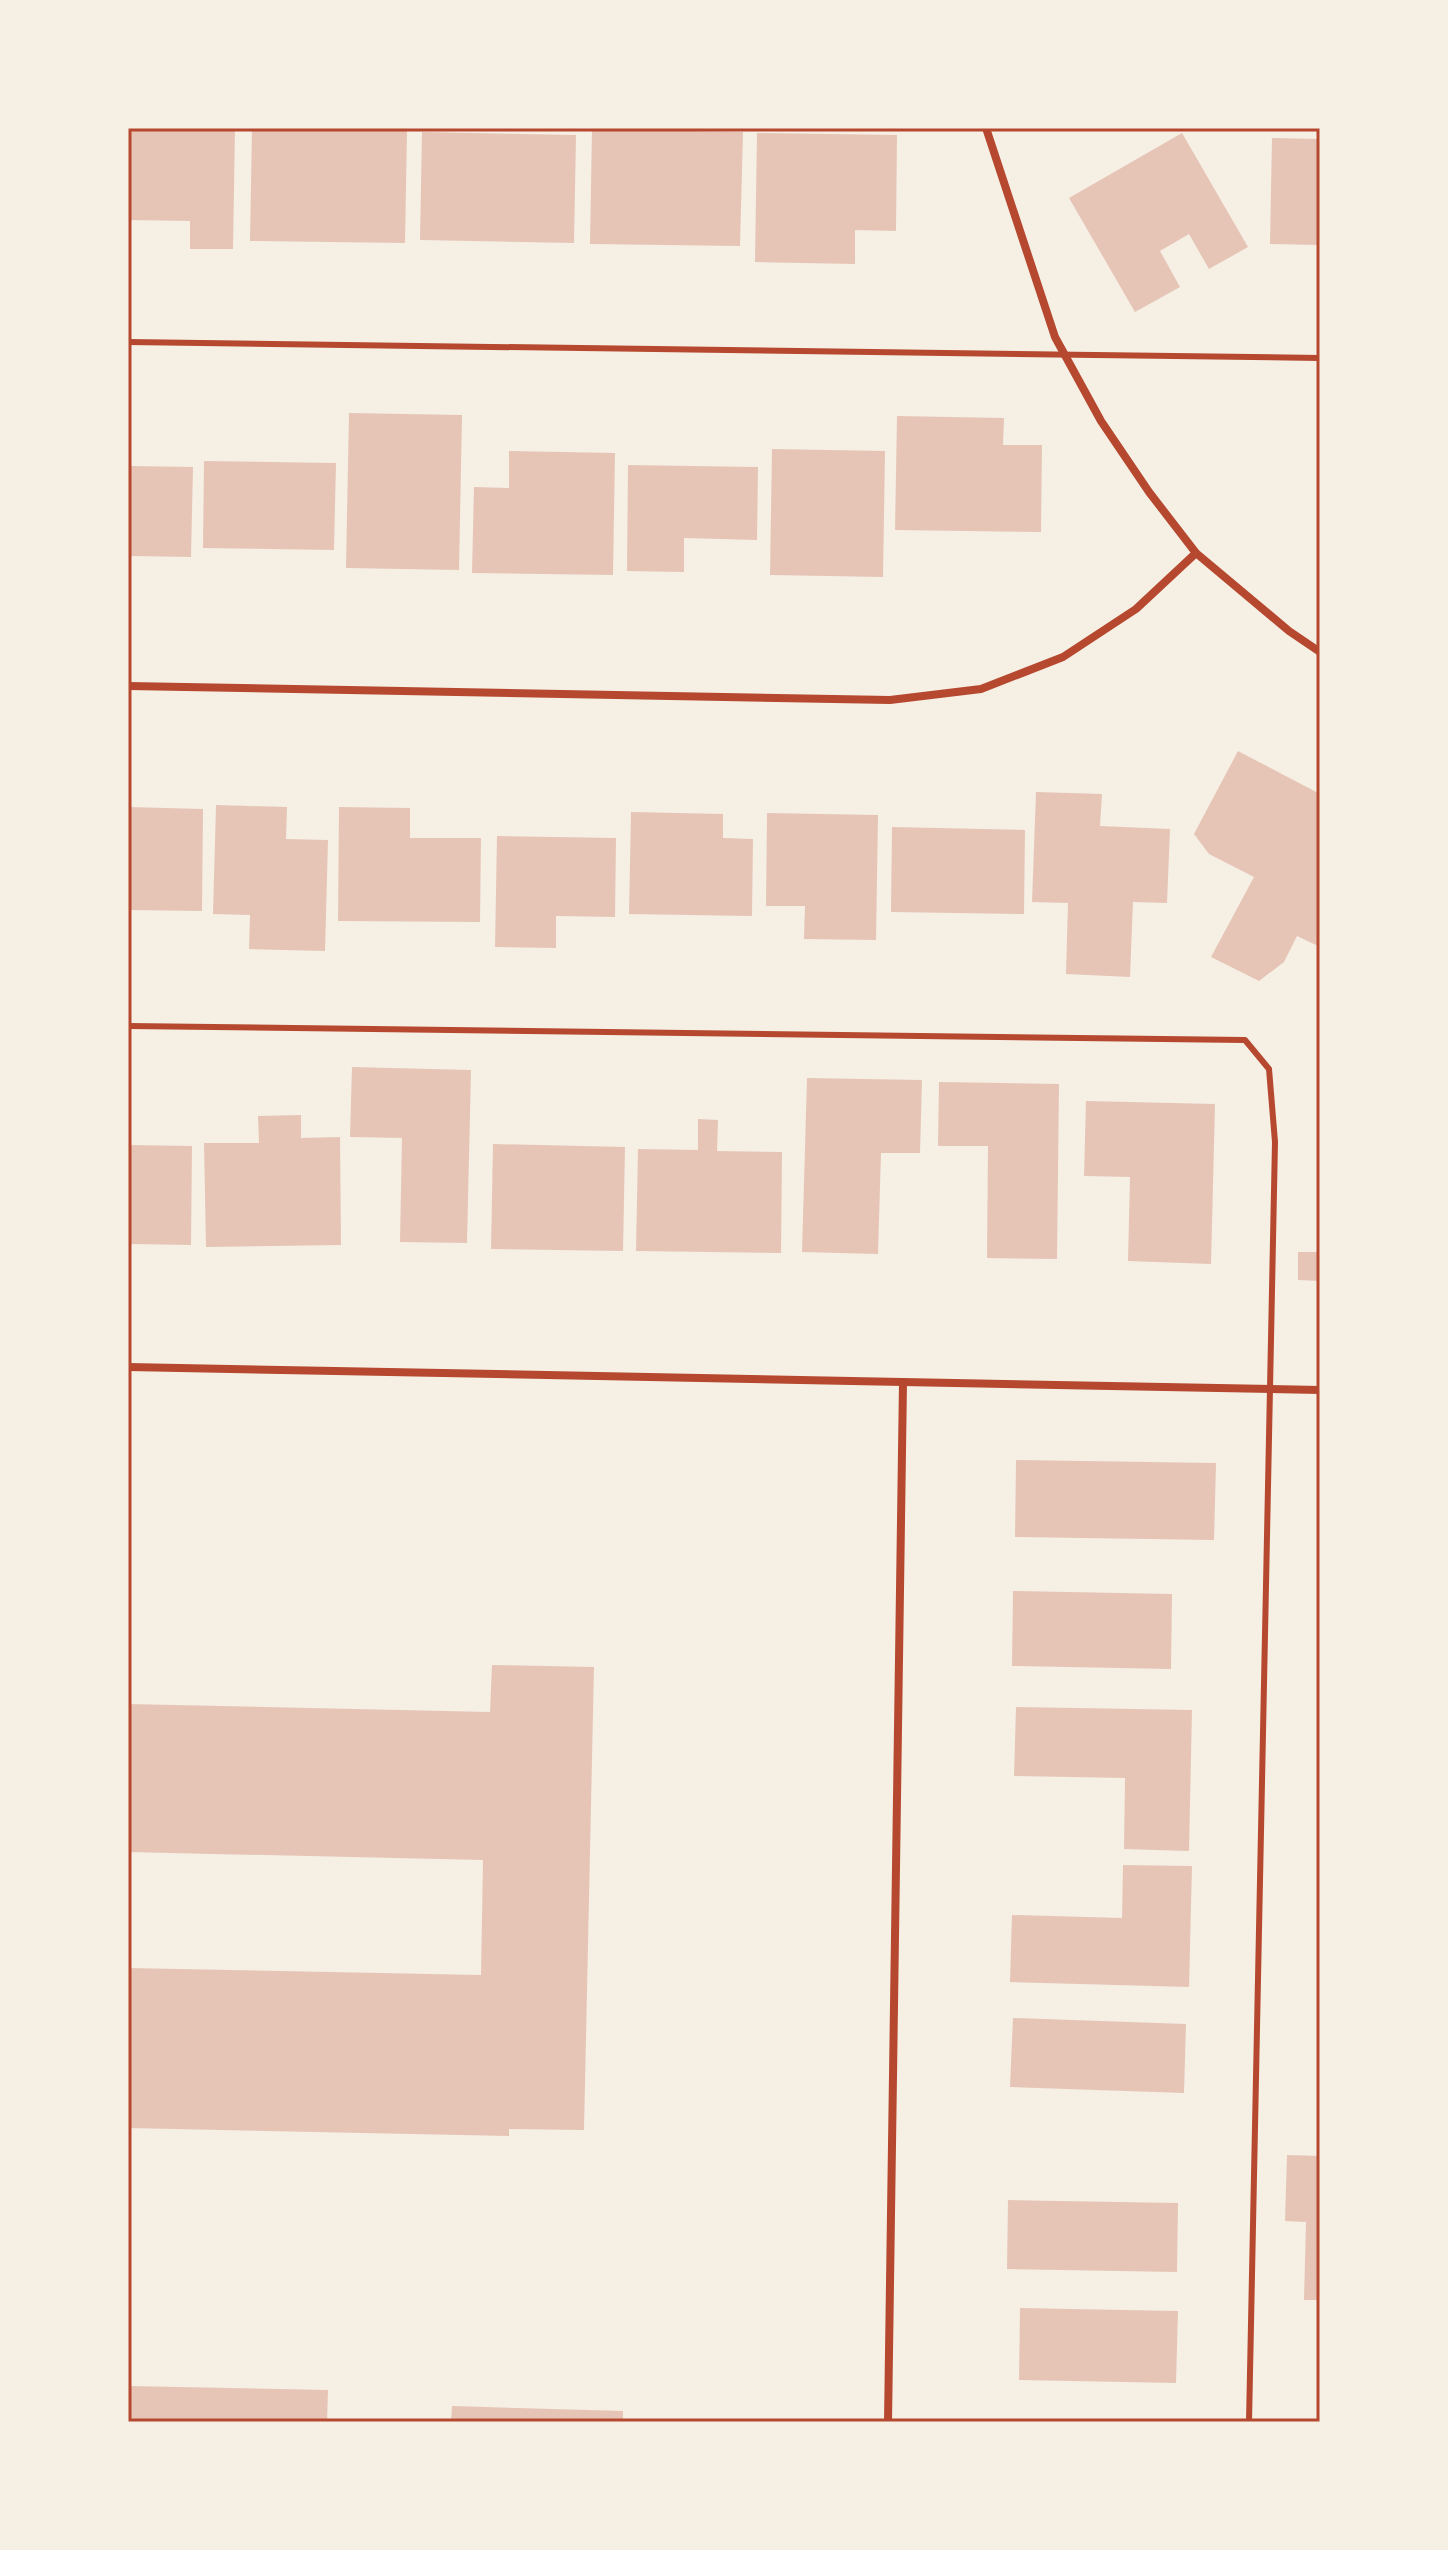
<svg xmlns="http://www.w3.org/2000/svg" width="1448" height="2550" font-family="'DM Sans',sans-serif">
	<rect width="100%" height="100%" fill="#f6efe4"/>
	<g fill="#e6c5b7">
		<polygon points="128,128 235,128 233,249 190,249 190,221 128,220"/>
		<polygon points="252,128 407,131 405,243 250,241"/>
		<polygon points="592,129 743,132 740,246 590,244"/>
		<polygon points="422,132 576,135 574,243 420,240"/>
		<polygon points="757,133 897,135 896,231 855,230 855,264 755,262"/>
		<polygon points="1182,133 1248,247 1209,269 1189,234 1160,251 1180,287 1135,312 1069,198"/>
		<polygon points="1272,138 1320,139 1320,245 1270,244"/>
		<polygon points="349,413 462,415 459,570 346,568"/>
		<polygon points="897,416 1004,418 1003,445 1042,445 1041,532 895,530"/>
		<polygon points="772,449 885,451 883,577 770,575"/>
		<polygon points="509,451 615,453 613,575 472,573 474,487 509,488"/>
		<polygon points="204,461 336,463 334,550 203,548"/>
		<polygon points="628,465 758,467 757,540 684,538 684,572 627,571"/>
		<polygon points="128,466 193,467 191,557 128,556"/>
		<polygon points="1238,751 1320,794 1320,942 1316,945 1297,936 1284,962 1259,981 1211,957 1254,877 1209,854 1194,834"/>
		<polygon points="1036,792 1102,794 1100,826 1170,829 1167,903 1133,902 1130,977 1066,974 1068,903 1032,902"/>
		<polygon points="216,805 287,807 286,839 328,840 325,951 249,949 250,915 213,914"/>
		<polygon points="128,807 203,809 202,911 128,910"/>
		<polygon points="339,807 410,808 410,838 481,838 480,922 338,921"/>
		<polygon points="631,812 723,814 723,838 753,839 752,916 629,914"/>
		<polygon points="767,813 878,815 876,940 804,939 805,906 766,906"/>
		<polygon points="892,827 1025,830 1024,914 891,912"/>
		<polygon points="497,836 616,838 615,917 556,916 556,948 495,947"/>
		<polygon points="352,1067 471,1070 467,1243 400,1242 402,1138 350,1137"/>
		<polygon points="807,1078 922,1080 920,1153 881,1153 878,1254 802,1252"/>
		<polygon points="939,1082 1059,1084 1057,1259 987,1258 988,1146 938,1146"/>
		<polygon points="1086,1101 1215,1104 1211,1264 1128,1261 1130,1177 1084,1176"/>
		<polygon points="301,1115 301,1138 340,1137 341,1245 206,1247 204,1143 259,1143 258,1116"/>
		<polygon points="698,1119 718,1120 717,1151 782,1152 781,1253 636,1251 638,1149 698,1150"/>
		<polygon points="493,1144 625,1147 623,1251 491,1249"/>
		<polygon points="128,1145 192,1146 191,1245 128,1244"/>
		<polygon points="1298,1252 1320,1252 1320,1281 1298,1280"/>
		<polygon points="1016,1460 1216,1463 1214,1540 1015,1537"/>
		<polygon points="1013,1591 1172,1594 1171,1669 1012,1666"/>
		<polygon points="492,1665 594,1667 584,2130 509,2129 509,2136 128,2128 128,1968 481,1975 483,1860 128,1852 128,1704 490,1712"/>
		<polygon points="1016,1707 1192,1710 1189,1851 1124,1849 1125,1778 1014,1776"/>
		<polygon points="1123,1865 1192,1866 1189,1987 1010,1982 1012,1915 1122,1918"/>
		<polygon points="1013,2018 1186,2024 1184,2093 1010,2087"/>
		<polygon points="1287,2155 1320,2156 1320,2300 1304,2300 1306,2222 1285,2221"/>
		<polygon points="1008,2200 1178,2203 1177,2272 1007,2269"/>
		<polygon points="1020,2308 1178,2311 1176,2383 1019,2380"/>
		<polygon points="128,2386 328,2390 327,2422 128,2422"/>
		<polygon points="452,2406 623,2411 623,2422 451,2422"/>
	</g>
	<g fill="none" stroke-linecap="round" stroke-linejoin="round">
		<g stroke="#b5482f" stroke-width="6">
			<polyline points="128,342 1320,358"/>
			<polyline points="128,1026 1245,1040 1269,1069 1275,1142 1249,2422"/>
		</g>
		<g stroke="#b5482f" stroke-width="8">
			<polyline points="986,128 1055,337 1101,421 1149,492 1196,553 1289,631 1320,652"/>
			<polyline points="128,686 890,700 981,689 1063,657 1136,609 1196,553"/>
			<polyline points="128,1367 1320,1390"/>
			<polyline points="888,2422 903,1382"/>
		</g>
	</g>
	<rect width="1448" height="2550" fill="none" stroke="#f6efe4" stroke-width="260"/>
	<rect x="130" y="130" width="1188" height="2290" fill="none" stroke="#b5482f" stroke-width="3"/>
</svg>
